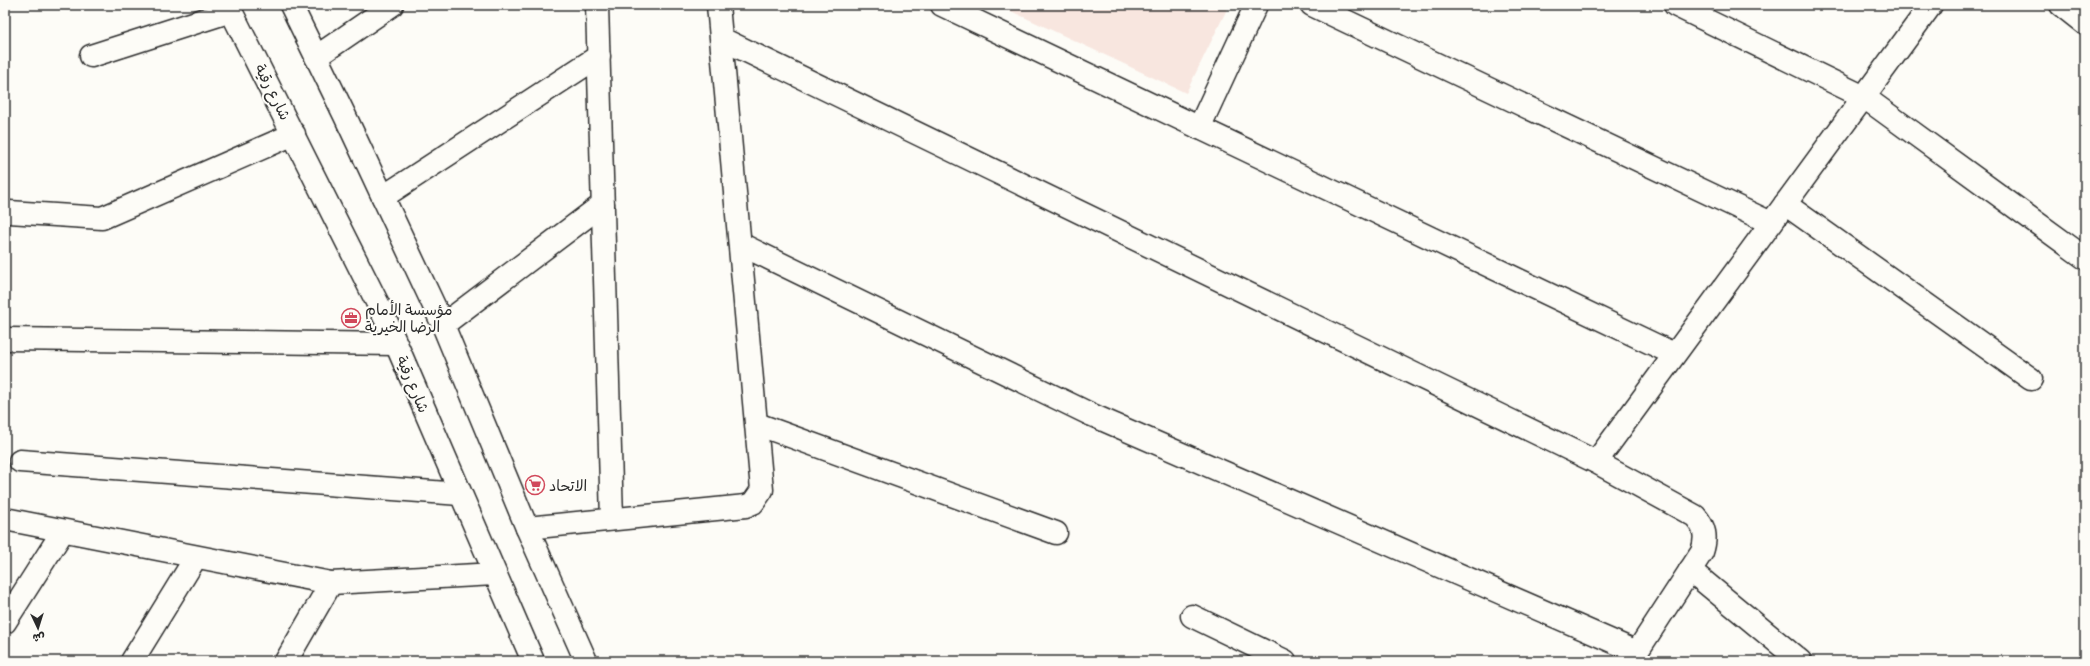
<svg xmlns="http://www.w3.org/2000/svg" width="2090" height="666" font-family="'Patrick Hand','Playpen Sans Arabic',sans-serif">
	<rect width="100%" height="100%" fill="#fdfcf7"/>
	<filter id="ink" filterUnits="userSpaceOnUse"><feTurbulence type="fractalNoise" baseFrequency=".025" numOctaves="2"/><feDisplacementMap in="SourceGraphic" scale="8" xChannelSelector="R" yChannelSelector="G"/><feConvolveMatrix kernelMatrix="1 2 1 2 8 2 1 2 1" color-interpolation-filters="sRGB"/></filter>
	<g filter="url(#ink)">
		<polygon fill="#f8e6df" points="998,5 1229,5 1186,93"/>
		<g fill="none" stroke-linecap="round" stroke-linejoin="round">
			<defs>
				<g id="street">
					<polyline points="597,5 612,519"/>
					<polyline points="942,5 1674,354"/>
					<polyline points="1312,5 1771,223"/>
					<polyline points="1675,5 1864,97 2085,258"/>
					<polyline points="2061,5 2085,24"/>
					<path d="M722,39L1596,462L1695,516C1705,527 1707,537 1702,552L1631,661"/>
					<polyline points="91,56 231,11"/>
					<polyline points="316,57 392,5"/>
					<polyline points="1199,128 1256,5"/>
					<polyline points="383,197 599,56"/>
					<polyline points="1785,204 2031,379"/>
					<polyline points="9,212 102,218 294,134"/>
					<polyline points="740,244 1092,415 1637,652"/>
					<polyline points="443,325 603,204"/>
					<polyline points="7,339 396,344"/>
					<polyline points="757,424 1056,533"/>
					<polyline points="20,461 460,494"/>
					<polyline points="1596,462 1931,5"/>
					<polyline points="5,519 331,583 495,574"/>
					<polyline points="527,528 746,506 753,503 762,490 718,5"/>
					<polyline points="1690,570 1800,661"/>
					<polyline points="1192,616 1285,661"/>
					<polyline points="5,622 63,531"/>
					<polyline points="132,661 196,557"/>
					<polyline points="286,661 331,583"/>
				</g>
				<g id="secondary">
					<polyline points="228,5 385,318 533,661"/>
					<polyline points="291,5 345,116 443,325 527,528 586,661"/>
				</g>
			</defs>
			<use href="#street" stroke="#2b2b2b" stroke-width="25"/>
			<use href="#secondary" stroke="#2b2b2b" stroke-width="25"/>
			<use href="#street" stroke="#fdfcf7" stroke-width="22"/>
			<use href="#secondary" stroke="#fdfcf7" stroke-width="22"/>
		</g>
	</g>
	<defs>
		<symbol id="office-ring" viewBox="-11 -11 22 22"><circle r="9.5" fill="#fdfcf7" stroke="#d1495b" stroke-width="1.5"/><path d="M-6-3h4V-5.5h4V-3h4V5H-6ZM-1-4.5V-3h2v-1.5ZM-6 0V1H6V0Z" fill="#d1495b"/></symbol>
		<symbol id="supermarket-ring" viewBox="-11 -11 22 22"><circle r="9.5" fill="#fdfcf7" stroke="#d1495b" stroke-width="1.5"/><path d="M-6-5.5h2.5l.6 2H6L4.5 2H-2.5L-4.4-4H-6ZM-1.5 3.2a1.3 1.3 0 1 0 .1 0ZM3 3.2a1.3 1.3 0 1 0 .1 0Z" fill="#d1495b"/></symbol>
	</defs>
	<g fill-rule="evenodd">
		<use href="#office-ring" x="340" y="307" width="22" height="22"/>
		<use href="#supermarket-ring" x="524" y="474" width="22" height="22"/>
	</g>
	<g text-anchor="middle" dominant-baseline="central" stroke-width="4" stroke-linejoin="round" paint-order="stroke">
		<g font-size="15" fill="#2b2b2b" stroke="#fdfcf7">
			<text transform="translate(273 92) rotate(63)">شارع رقية</text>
			<text transform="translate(413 384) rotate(67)">شارع رقية</text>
		</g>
		<g font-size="15" fill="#2b2b2b" stroke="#fdfcf7" text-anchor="start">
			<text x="365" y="309">مؤسسة الأمام<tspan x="365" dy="17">الرضا الخيرية</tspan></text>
			<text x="549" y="485">الاتحاد</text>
		</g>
	</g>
	<rect width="2090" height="666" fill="none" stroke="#fdfcf7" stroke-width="20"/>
	<rect x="10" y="10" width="2070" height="646" fill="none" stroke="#2b2b2b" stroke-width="1.5" filter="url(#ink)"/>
	<g transform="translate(38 628) rotate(176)" stroke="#fdfcf7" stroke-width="3" paint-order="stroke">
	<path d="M0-3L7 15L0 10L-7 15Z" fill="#2b2b2b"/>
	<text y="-6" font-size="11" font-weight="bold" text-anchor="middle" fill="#2b2b2b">ش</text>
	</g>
</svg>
